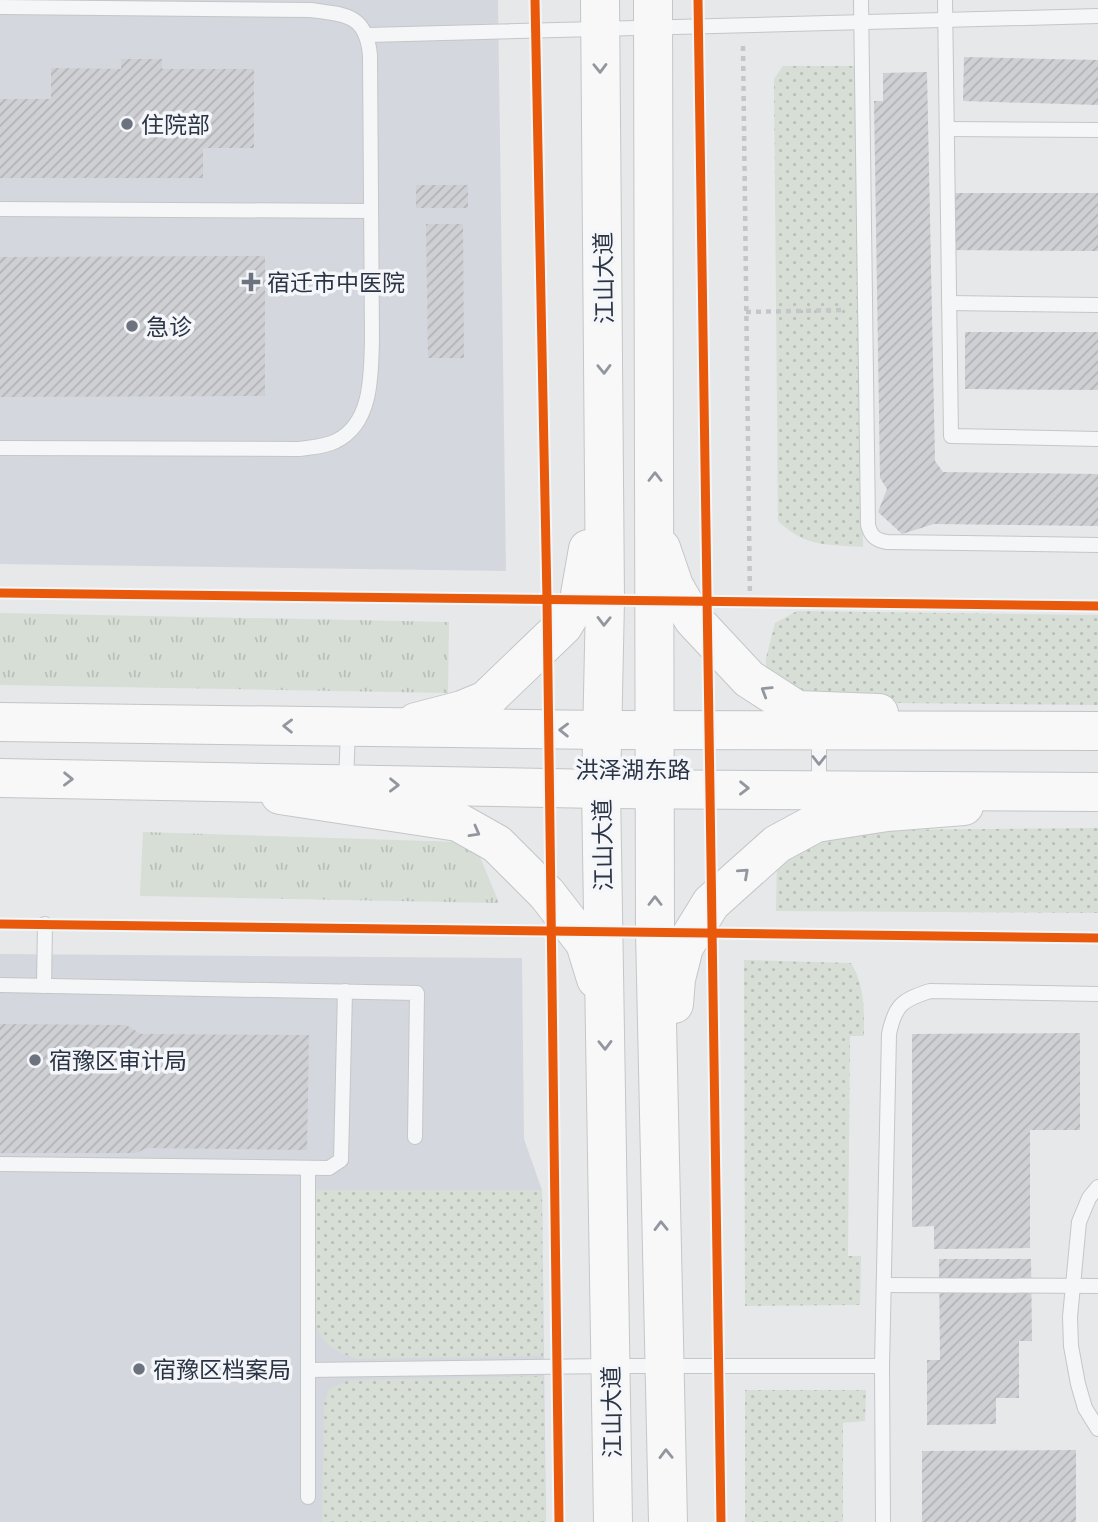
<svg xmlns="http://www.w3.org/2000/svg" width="1098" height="1522" font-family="Manrope,'Noto Sans SC',sans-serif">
	<defs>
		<pattern id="grass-dots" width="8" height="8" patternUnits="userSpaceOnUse" patternTransform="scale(1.75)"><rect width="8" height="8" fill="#d6ded6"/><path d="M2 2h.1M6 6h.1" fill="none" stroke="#b8bfb9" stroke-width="1.8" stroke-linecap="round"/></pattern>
		<pattern id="park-tufts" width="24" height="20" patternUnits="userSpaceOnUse" patternTransform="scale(1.75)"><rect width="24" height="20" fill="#d6ded6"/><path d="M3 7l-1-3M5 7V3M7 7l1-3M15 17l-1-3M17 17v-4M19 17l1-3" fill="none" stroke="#b8bfb9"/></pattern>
		<pattern id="building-hatch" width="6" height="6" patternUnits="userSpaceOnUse" patternTransform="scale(1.75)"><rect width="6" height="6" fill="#ced0d3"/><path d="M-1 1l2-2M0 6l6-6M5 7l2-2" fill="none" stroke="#b1b3b6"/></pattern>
	</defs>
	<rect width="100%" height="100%" fill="#e6e8ea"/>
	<g fill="#d4d7dd">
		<polygon points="0,0 498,0 506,571 0,564"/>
		<polygon points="0,954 522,958 524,1139 542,1190 546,1522 0,1522"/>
	</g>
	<g fill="url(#grass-dots)">
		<path d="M783,66H857L863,547C826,544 807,548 778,521L774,79Z"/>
		<polygon points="797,611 1098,615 1098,705 805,702 766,673 766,658 775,623"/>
		<polygon points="1098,828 1098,913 776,911 777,862 791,845 872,830"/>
		<path d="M744,960L851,963C865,986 864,1009 864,1036H850L848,1256H861L860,1305L745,1306Z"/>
		<path d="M314,1190H542L543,1356L357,1359C336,1352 321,1344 315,1322Z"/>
		<polygon points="543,1376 546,1522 322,1522 324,1403 329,1389 349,1380"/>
		<polygon points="745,1390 866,1390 865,1421 843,1423 843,1522 745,1522"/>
	</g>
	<g fill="url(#park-tufts)">
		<polygon points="0,613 449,622 448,693 0,685"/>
		<polygon points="143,832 460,842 480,857 499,903 140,896"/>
	</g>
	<g fill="url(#building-hatch)">
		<polygon points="964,57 1098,60 1098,105 963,101"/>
		<polygon points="121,59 162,59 162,69 254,69 254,148 203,148 203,178 0,178 0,99 51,99 51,68 121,69"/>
		<polygon points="927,72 935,461 943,472 1098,474 1098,526 934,524 902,534 878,512 887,489 880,478 874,101 883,101 883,73"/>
		<rect x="416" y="185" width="52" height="23"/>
		<polygon points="947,193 1098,193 1098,251 946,250"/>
		<polygon points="426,224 463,224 464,358 428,358"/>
		<polygon points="265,256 265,396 0,397 0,257"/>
		<polygon points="965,332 1098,332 1098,390 965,389"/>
		<polygon points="0,1024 126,1025 141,1034 309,1035 307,1150 148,1148 135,1153 0,1153"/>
		<polygon points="1080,1033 1080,1130 1030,1130 1030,1248 934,1249 934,1226 912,1227 912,1034"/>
		<polygon points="939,1259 1031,1259 1032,1341 1019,1341 1019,1398 996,1398 996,1424 927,1425 927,1360 940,1360"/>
		<polygon points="1076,1450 1076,1522 922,1522 922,1451"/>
	</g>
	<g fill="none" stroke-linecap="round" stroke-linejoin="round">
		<defs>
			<g id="lane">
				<path d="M861,0L868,525C871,536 875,540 887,542L1098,545"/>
				<polyline points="945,0 951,436 1098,439"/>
				<path d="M0,7L311,10C346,15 366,14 370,55L372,338C371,373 373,423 336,441C325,447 311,447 299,449L0,448"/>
				<polyline points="368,35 1098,16"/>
				<polyline points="947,129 1098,130"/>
				<polyline points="0,209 371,211"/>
				<polyline points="949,303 1098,305"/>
				<polyline points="346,783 348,730"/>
				<polyline points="819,789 819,732"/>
				<polyline points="0,985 417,993 415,1137"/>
				<polyline points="44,986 45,924"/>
				<polyline points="0,1164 329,1168 341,1160 345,991"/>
				<polyline points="308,1168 308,1497"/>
				<polyline points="1098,1187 1089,1198 1079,1222 1070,1317 1071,1346 1078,1384 1085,1408 1098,1429"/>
				<polyline points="884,1285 1098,1286"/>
				<polyline points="308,1370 610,1366 882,1366"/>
				<path d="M883,1522L882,1366L889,1034C895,1005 902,1000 930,991L1098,994"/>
			</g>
			<g id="secondary">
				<polyline points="600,0 605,600 601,789 613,1522"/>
				<polyline points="653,0 655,932 668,1522"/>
				<polyline points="661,548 674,586 693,619 749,679 797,710 879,713"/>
				<polyline points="416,722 462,710 486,700 563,626 579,600 588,549"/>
				<polyline points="280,795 458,822 497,844 547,894 585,943 596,979"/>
				<polyline points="674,1004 676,979 684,947 711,903 777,844 816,823 887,812 964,806"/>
			</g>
			<g id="primary">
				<polyline points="0,722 602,730 1098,731"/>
				<polyline points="0,778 601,789 1098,792"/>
			</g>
		</defs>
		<use href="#lane" stroke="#c4c6c8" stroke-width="16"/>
		<use href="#secondary" stroke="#c4c6c8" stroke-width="40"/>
		<use href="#primary" stroke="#c2c5c8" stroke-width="40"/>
		<g stroke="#c5c6ca" stroke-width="4.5" stroke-dasharray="5 5" stroke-linecap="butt">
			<polyline points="743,46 750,603"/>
			<polyline points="746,312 846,310"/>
		</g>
		<use href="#lane" stroke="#f5f6f7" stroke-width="14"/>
		<use href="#secondary" stroke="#f8f8f8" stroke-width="38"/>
		<use href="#primary" stroke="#f8f8f8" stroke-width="38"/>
		<defs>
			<g id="cycleway">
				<polyline points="535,0 547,600 559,1522"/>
				<polyline points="698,0 721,1522"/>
				<polyline points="0,593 1098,606"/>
				<polyline points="0,924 1098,938"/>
			</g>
		</defs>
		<use href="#cycleway" stroke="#f4f6f9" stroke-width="13"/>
		<use href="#cycleway" stroke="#e8590c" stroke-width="9"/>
	</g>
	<defs><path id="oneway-chevron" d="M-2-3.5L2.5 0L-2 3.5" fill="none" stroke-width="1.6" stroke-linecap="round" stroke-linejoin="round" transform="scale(1.75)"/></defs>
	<g stroke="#92969e">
		<use href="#oneway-chevron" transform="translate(600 68) rotate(89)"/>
		<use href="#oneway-chevron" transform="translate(604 369) rotate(89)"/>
		<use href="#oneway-chevron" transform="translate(655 477) rotate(-90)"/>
		<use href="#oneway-chevron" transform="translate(604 621) rotate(91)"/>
		<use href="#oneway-chevron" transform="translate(766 691) rotate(-148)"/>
		<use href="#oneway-chevron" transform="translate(288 726) rotate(-179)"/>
		<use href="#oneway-chevron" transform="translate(564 730) rotate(-179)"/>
		<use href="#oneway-chevron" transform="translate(68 779) rotate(1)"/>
		<use href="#oneway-chevron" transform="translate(394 785) rotate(1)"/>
		<use href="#oneway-chevron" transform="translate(744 788) rotate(1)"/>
		<use href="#oneway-chevron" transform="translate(475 832) rotate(29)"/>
		<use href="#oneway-chevron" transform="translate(744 873) rotate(-42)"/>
		<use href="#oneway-chevron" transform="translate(655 901) rotate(-90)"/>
		<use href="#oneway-chevron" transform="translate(605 1045) rotate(89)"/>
		<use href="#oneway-chevron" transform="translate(661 1226) rotate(-91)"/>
		<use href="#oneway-chevron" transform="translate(666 1454) rotate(-91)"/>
	</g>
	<use stroke="#90959e" href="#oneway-chevron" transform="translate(819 760) rotate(90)"/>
	<g fill="#6c737f" stroke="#f4f6f9" stroke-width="2.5">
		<circle cx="127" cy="124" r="7"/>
		<path d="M247.5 271.5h7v7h7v7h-7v7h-7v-7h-7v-7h7z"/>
		<circle cx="132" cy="326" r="7"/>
		<circle cx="35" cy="1060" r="7"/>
		<circle cx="139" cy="1369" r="7"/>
	</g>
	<g text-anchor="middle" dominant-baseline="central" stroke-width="7" stroke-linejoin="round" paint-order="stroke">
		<g font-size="23" fill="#2b3445" stroke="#f4f6f9" text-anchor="start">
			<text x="141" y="124">住院部</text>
			<text x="267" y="282">宿迁市中医院</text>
			<text x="146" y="326">急诊</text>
			<text x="49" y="1060">宿豫区审计局</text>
			<text x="153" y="1369">宿豫区档案局</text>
		</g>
		<g font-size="23" fill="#2b3445" stroke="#f4f6f9">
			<text transform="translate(603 278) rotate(-91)">江山大道</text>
			<text x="633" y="769">洪泽湖东路</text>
			<text transform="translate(602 845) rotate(-91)">江山大道</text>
			<text transform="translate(611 1412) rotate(-91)">江山大道</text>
		</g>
	</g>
</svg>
